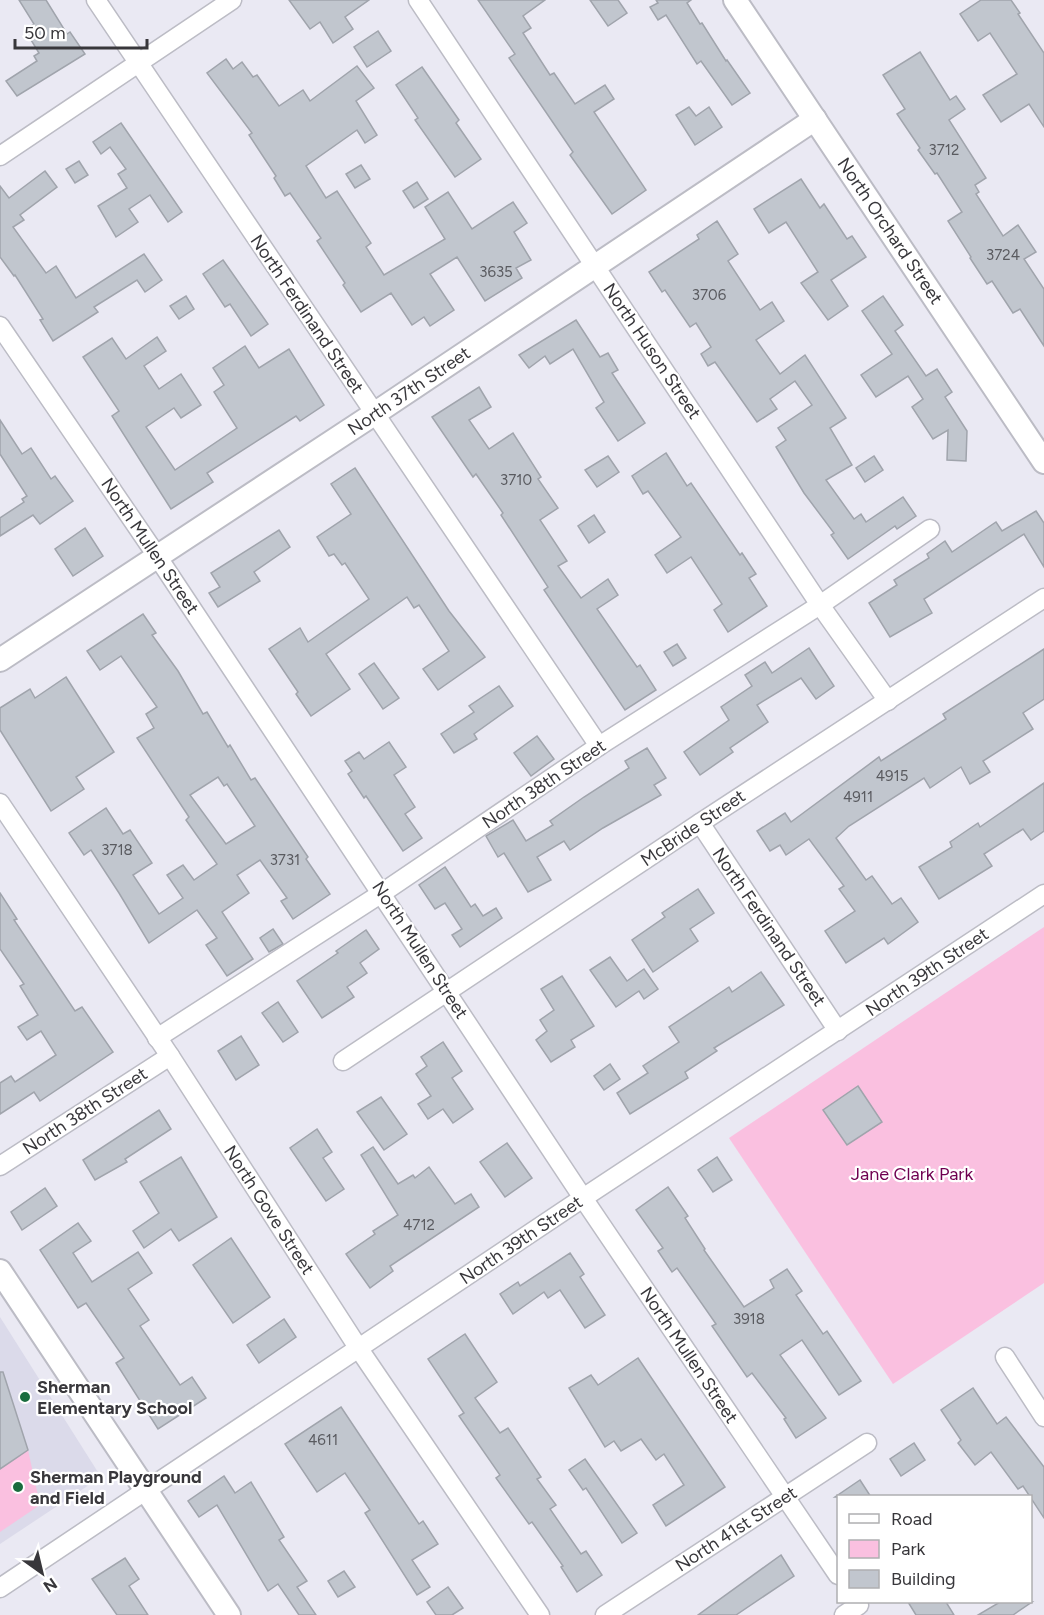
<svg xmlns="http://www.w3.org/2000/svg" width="1044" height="1615" font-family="Figtree,sans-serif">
	<rect width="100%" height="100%" fill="#eae9f3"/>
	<polygon fill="#dbdaea" points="0,1317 101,1477 0,1544"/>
	<g fill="#fac0e0">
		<polygon points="1044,927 1044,1283 893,1384 729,1138"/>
		<polygon points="28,1450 40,1505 0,1532 0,1469"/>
	</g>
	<g fill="#c1c6ce" stroke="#a0a4ac" stroke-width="1.5" fill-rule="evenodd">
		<polygon points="19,0 46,0 67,34 70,32 85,54 17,96 6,81 37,61 34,56 39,53 25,30 34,24"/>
		<polygon points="289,0 369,0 345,17 353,29 333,43 320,22 310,29"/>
		<polygon points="478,0 545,0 523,16 531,28 523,33 550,75 554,73 575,104 605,85 614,99 594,112 646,190 612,214 570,155 573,152 509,58 515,54"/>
		<polygon points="590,0 618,0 627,13 608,26"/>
		<polygon points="656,0 691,0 687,3 700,24 702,23 726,61 727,60 750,93 732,105 701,61 697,64 666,15 658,20 650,7 658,3"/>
		<polygon points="981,0 1011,0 1020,13 1018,14 1044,53 1044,127 1029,104 1001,122 983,95 1017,74 990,33 978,41 960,14"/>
		<polygon points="378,31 391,51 367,67 354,47"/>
		<polygon points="920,52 950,100 956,96 965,109 949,120 986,178 975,185 979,192 976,194 1003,236 1018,225 1036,252 1024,259 1044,289 1044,346 1020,309 1013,313 992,281 987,284 970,258 971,257 948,221 962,212 937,173 935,174 918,150 920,148 897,114 905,109 883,75"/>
		<polygon points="226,59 233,69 242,62 253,77 257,75 279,106 303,90 310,101 357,66 374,88 356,101 377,135 365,143 357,130 306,166 326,198 337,191 371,243 366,247 384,275 445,239 425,207 448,192 472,229 513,202 527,223 514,232 531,260 516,268 522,278 485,301 457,257 430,274 454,310 430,326 424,317 412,325 391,293 361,312 343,285 345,283 317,241 321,238 290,193 285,196 274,178 276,176 249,135 252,133 207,73"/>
		<polygon points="422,67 459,120 456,123 481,159 455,177 415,120 418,118 396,85"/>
		<polygon points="689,107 696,116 709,107 722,127 695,145 676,115"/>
		<polygon points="121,123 182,212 168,222 150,195 129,209 138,222 116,237 98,206 127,188 118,174 126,169 110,147 101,154 93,142"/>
		<polygon points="79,161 88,175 75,183 66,169"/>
		<polygon points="361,165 370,179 355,188 346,174"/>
		<polygon points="45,171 57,187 20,215 24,220 13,227 46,273 56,266 76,298 144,254 162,280 145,292 137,280 94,307 98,312 53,341 40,320 43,319 15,275 14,276 0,257 0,186 9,198"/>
		<polygon points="801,179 820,208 824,204 847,239 852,236 866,257 831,280 848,306 828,320 801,283 818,272 786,222 769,233 754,209"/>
		<polygon points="417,182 428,199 414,208 403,191"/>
		<polygon points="717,221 738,254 728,261 760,310 772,302 784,321 756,340 780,374 805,355 846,418 830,428 852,465 826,480 854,519 861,514 866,522 903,497 916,516 897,529 895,526 848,559 831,535 834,533 804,493 776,447 786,440 778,428 812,405 795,381 770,399 777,409 757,422 715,362 708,366 701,354 711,347 696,323 690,327 665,290 662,292 649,272 699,239 697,235"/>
		<polygon points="223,260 268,324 251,336 230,304 225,307 203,274"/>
		<polygon points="186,296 194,309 179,319 170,306"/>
		<polygon points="883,296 903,325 895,331 926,376 937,369 952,392 945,397 967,431 966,461 947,460 948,430 933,439 912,407 923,399 908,376 876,397 861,375 892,354 862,311"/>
		<polygon points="576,320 600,357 608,353 618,370 612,373 645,423 618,441 596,408 604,402 573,349 550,364 545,356 529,368 519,355"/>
		<polygon points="157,337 166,351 144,366 159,389 181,374 201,405 181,418 174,408 146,427 175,470 237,428 214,392 224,385 213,368 245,346 259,368 289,349 324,405 300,421 296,416 207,473 213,482 171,509 112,416 119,411 83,357 112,338 126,359"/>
		<polygon points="479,387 491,407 469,420 489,449 513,433 541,477 538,479 558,508 540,520 567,561 558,566 581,598 608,579 618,595 597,609 637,667 640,665 656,690 625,710 544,590 548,587 501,515 503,513 476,474 473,477 432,417"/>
		<polygon points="0,420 22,454 31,448 51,479 55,476 73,501 40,524 33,515 0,536 0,518 24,502 22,499 27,496 0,454"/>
		<polygon points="666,453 687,486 691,483 740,555 742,553 756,574 749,578 767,606 728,632 714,610 722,604 691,557 667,573 655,555 681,537 648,491 643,494 632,476"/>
		<polygon points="608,456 619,472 597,487 585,470"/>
		<polygon points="874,456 883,470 865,482 856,468"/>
		<polygon points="355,468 449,611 485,657 438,690 423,669 449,651 419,605 414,608 407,597 326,654 350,689 311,716 296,694 298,692 269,649 300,628 308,642 369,599 345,563 342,565 334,554 329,556 317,537 351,514 331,484"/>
		<polygon points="1036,511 1044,523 1044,567 1024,534 924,599 932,613 890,637 869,603 897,585 894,580 929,558 927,554 945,541 952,552 996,522 1002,531"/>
		<polygon points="594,515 605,532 589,543 578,526"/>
		<polygon points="85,528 103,556 73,576 55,549"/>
		<polygon points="279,530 290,547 254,572 260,581 218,607 209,593 220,587 211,573"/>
		<path d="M143,614L156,633L152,635L178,671L203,714L207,712L228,747L230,745L251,780L255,778L308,857L306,859L330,894L293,919L281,901L287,898L260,860L237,875L249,893L222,912L253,959L227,976L206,945L217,938L197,910L149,943L119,893L91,850L84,855L69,833L106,808L123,834L130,830L152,863L133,875L159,914L183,898L167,875L183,865L194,880L217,864L186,820L189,817L137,738L154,728L146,714L157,707L121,656L100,670L87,651ZM218,777L224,786L227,784L255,826L226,844L190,795Z"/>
		<polygon points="677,644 686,658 673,666 664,652"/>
		<polygon points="809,648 834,686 816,699 801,678 757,705 768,722 730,748 733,752 700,775 684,752 729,720 721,707 752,686 745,675 765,662 772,673"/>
		<polygon points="1044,649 1044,699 1023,713 1033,729 983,761 990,772 970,784 961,767 930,788 924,778 849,826 836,838 866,880 872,876 892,904 901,898 918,922 888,944 884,938 846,963 825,931 855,911 839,889 844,886 809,839 786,855 780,845 770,851 757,831 785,813 791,822 879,757 881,761 946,719 943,714"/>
		<polygon points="374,663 399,698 383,709 359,674"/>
		<polygon points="66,677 114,752 76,777 84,789 51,811 0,730 0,708 30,689 35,698"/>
		<polygon points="499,686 513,706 474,734 477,739 454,753 441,734 474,712 469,706"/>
		<polygon points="537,736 554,759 531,776 514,753"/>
		<polygon points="389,742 406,767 394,775 415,807 405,814 422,838 403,851 366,796 364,798 348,774 352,771 345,761 359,752 364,759"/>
		<polygon points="647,748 666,778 654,785 661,795 603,828 570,850 564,841 537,857 551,880 528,892 504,853 498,857 486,836 513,820 526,841 553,825 550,821 584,797 629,768 625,761"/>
		<polygon points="1044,783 1044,831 1031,840 1023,829 984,854 992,866 939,899 919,867 952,847 950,842 978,823 980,827"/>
		<polygon points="445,867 471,907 475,904 483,916 496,908 502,918 460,947 452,935 462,929 445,903 435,909 419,885"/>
		<polygon points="698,889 714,913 690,929 698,941 653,972 632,940 665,917 662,913"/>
		<polygon points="0,893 17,919 14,920 75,1011 82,1007 113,1052 40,1101 34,1092 0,1114 0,1083 11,1076 15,1082 56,1055 41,1031 27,1040 18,1027 38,1015 20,986 24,984 0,949"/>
		<polygon points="273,929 283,944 269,952 260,938"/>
		<polygon points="366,930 379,949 360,963 367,973 347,987 354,997 322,1018 297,981 338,953 336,951"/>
		<polygon points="610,957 627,981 644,969 658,989 644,999 639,991 616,1007 590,970"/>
		<polygon points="761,972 784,1005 714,1048 717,1051 685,1072 688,1078 630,1114 617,1093 648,1073 643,1066 679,1042 669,1027 729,987 732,992"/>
		<polygon points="562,976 594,1026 571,1040 575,1047 551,1062 536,1040 547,1031 540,1020 554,1010 541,989"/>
		<polygon points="278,1002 298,1032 283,1042 262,1013"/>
		<polygon points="241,1036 259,1065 236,1080 218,1051"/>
		<polygon points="443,1042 462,1071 452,1078 473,1109 453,1123 443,1109 428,1119 418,1104 431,1096 416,1074 427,1066 421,1057"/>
		<polygon points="610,1064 620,1079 604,1090 594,1076"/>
		<polygon points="858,1086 882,1122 847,1145 823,1110"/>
		<polygon points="381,1097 407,1134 384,1150 357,1112"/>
		<polygon points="159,1110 171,1129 125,1159 127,1162 95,1180 83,1160"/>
		<polygon points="317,1129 332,1152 323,1158 344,1189 326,1201 290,1148"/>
		<polygon points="507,1143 532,1178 505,1197 480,1162"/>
		<polygon points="373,1147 398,1184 413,1175 415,1178 429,1167 455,1204 471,1194 479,1207 390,1266 393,1271 370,1288 346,1254 375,1234 373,1231 398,1215 361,1155"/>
		<polygon points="181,1157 217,1217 179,1241 171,1229 144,1248 133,1231 159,1213 140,1182"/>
		<polygon points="717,1157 732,1180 713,1192 698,1170"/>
		<polygon points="668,1187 688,1216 685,1218 705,1249 704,1250 744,1307 774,1288 770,1280 787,1269 802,1291 796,1295 823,1334 827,1331 861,1381 839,1395 802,1340 780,1355 826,1418 796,1438 784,1419 786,1418 752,1373 747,1377 712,1326 716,1324 677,1268 672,1272 658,1251 663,1248 636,1210"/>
		<polygon points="45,1188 57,1206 22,1230 11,1212"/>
		<polygon points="78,1223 91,1241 73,1253 92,1282 138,1252 152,1273 128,1289 149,1320 140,1326 180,1385 192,1377 206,1398 158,1429 116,1363 124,1358 86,1303 78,1308 40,1250"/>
		<polygon points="231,1238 270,1297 233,1323 193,1265"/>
		<polygon points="570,1253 584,1274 580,1277 605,1315 585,1328 560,1290 548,1298 544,1292 513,1314 500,1294 518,1282 520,1286"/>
		<polygon points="284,1319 296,1337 259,1363 247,1345"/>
		<polygon points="465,1334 497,1382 475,1398 500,1433 508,1428 541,1477 537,1479 556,1505 550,1509 581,1554 586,1551 602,1575 577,1592 561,1567 563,1566 532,1522 529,1524 496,1478 500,1475 459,1416 464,1413 428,1359"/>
		<polygon points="638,1358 725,1487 666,1526 653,1505 684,1485 664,1454 656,1460 641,1439 621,1451 614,1441 605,1447 569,1388 591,1375 598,1385"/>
		<polygon points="0,1372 3,1372 28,1450 0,1469"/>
		<polygon points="973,1388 997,1424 1006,1417 1044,1467 1044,1518 1023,1486 1018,1489 991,1452 975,1465 958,1443 961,1440 941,1410"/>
		<polygon points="341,1407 419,1524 423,1521 438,1544 412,1560 430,1587 417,1595 365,1513 370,1510 345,1473 317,1492 285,1444"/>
		<polygon points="914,1443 925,1460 901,1476 890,1459"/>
		<polygon points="585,1459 637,1533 622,1543 586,1488 583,1490 569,1470"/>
		<polygon points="224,1476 235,1493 251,1482 284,1537 279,1540 307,1581 297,1587 316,1615 299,1615 278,1584 268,1591 217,1505 199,1517 188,1501"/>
		<polygon points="860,1480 871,1497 835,1497"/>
		<polygon points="781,1555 794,1576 736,1615 698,1615"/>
		<polygon points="125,1558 139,1579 129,1586 148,1615 117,1615 92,1579"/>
		<polygon points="344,1571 355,1587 338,1597 328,1581"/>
		<polygon points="448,1587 463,1608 452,1615 436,1615 427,1602"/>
		<polygon points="908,1602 946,1602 954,1615 916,1615"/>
		<polygon points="1000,1602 1032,1602 1013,1615 978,1615"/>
	</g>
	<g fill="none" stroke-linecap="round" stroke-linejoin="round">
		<defs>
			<g id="minor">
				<polyline points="96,0 599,746"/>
				<polyline points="418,0 820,605 888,701"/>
				<polyline points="0,156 232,0"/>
				<polyline points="0,326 157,556 583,1198 838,1575"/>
				<polyline points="0,803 170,1056 359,1349 540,1615"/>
				<polyline points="700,823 838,1031"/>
				<polyline points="157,1038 382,893 599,746 820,605 930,529"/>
				<polyline points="343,1061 700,823 1044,598"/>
				<polyline points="0,1166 170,1056"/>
				<polyline points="1005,1357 1044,1417"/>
				<polyline points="0,1588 583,1198 1044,894"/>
				<polyline points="605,1615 867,1443"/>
				<polyline points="844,1615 859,1605"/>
			</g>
			<g id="tertiary">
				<polyline points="735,0 1044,462"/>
				<polyline points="0,660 374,414 815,119"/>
				<polyline points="0,1271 229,1615"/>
			</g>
		</defs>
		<use href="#minor" stroke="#bcbcc5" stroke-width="21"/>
		<use href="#tertiary" stroke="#bcbcc5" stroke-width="26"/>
		<use href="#minor" stroke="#fff" stroke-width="18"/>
		<use href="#tertiary" stroke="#fff" stroke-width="22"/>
	</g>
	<g fill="#196c3e" stroke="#fff" stroke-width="2">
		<circle cx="25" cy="1397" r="6"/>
		<circle cx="18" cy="1487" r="6"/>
	</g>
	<g text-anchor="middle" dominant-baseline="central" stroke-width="4.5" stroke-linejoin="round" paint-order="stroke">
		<g font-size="15" fill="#5a5b60">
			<text x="944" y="150">3712</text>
			<text x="1003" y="255">3724</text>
			<text x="496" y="272">3635</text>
			<text x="709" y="295">3706</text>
			<text x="516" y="480">3710</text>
			<text x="892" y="776">4915</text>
			<text x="858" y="797">4911</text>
			<text x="117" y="850">3718</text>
			<text x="285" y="860">3731</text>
			<text x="419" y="1225">4712</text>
			<text x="749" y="1319">3918</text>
			<text x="323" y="1440">4611</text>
		</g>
		<g font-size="18" fill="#38373b" stroke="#fff">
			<text transform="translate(890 231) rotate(56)">North Orchard Street</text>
			<text transform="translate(307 314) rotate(56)">North Ferdinand Street</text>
			<text transform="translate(652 351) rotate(56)">North Huson Street</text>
			<text transform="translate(409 391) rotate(-34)">North 37th Street</text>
			<text transform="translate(150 546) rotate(56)">North Mullen Street</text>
			<text transform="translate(544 784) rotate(-34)">North 38th Street</text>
			<text transform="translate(693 828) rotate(-34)">McBride Street</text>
			<text transform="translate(769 927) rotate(56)">North Ferdinand Street</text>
			<text transform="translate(420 950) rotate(57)">North Mullen Street</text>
			<text transform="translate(927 972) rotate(-34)">North 39th Street</text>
			<text transform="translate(85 1111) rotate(-33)">North 38th Street</text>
			<text transform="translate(269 1210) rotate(57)">North Gove Street</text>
			<text transform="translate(521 1240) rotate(-34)">North 39th Street</text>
			<text transform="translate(689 1355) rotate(56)">North Mullen Street</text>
			<text transform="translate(736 1529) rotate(-33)">North 41st Street</text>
		</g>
		<g font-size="18" fill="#6f0050" stroke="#fff">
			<text x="912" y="1174">Jane Clark Park</text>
		</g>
		<g font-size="18" font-weight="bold" fill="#38373b" stroke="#fff" text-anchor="start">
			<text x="37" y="1387">Sherman<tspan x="37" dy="21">Elementary School</tspan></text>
			<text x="30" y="1477">Sherman Playground<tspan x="30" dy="21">and Field</tspan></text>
		</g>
	</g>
	<rect x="837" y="1495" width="195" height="108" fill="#ffffff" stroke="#afafb1" stroke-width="1.5"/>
	<rect x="849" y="1514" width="30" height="9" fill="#ffffff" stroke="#afafb1" stroke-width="1.5"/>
	<text x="891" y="1525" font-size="18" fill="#38373b">Road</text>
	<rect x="849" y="1540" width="30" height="18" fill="#fac0e0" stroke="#afafb1" stroke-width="1.5"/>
	<text x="891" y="1555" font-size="18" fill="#38373b">Park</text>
	<rect x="849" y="1570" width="30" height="18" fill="#c1c6ce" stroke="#afafb1" stroke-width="1.5"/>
	<text x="891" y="1585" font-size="18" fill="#38373b">Building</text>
	<g transform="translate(42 1573) rotate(146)" stroke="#ffffff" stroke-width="4.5" paint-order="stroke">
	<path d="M0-4.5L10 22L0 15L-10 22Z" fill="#38373b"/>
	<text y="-9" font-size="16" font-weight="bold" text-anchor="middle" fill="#38373b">N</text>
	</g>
	<path d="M15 39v9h132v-9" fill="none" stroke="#38373b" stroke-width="3"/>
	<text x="24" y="39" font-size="18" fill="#38373b" stroke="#ffffff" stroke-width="4.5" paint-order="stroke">50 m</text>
</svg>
